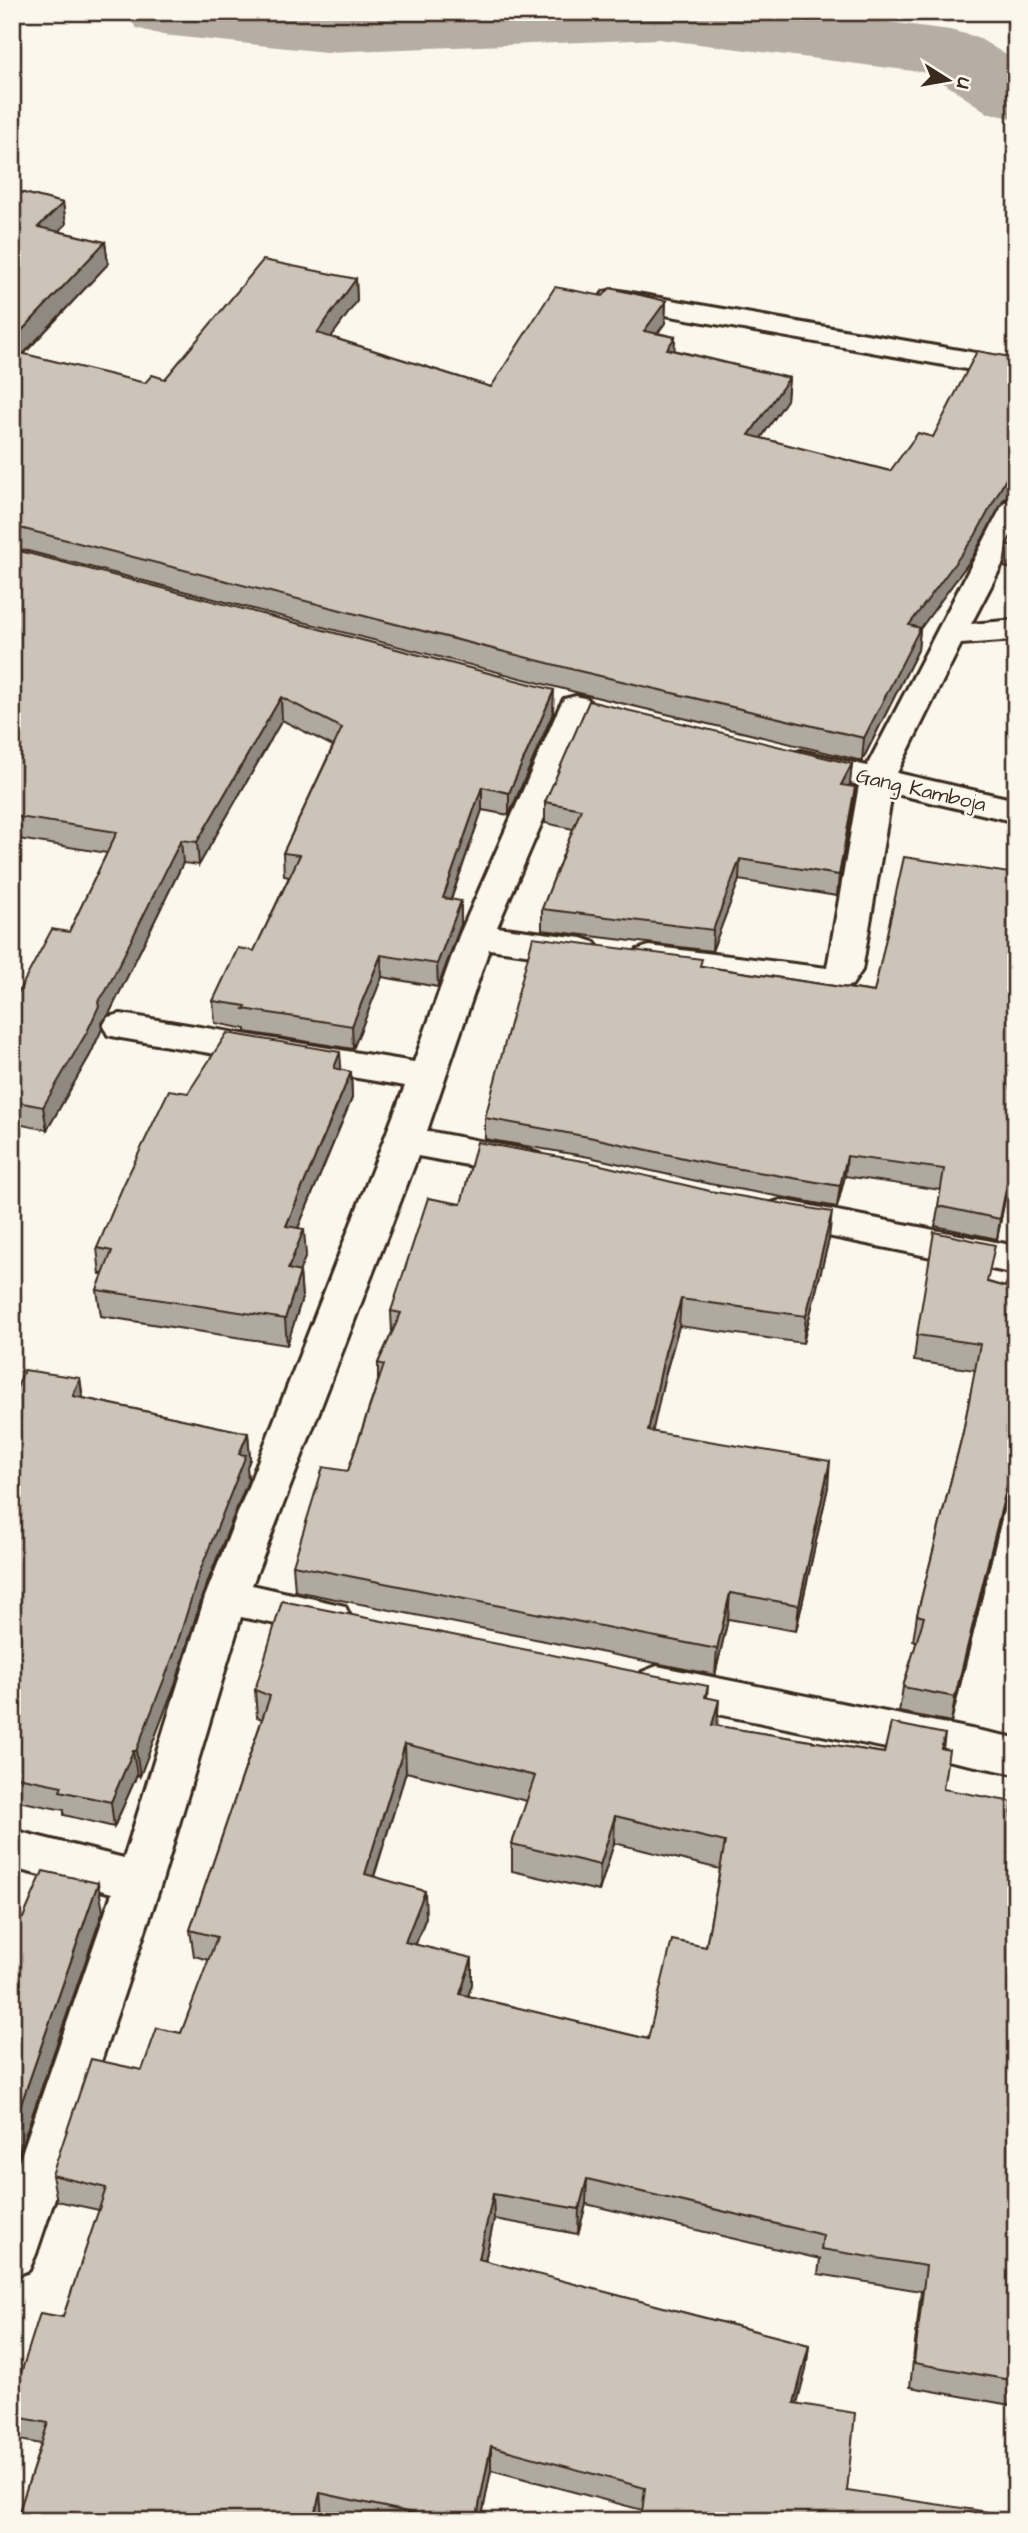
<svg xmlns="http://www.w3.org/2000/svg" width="1028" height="2533" font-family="'Architects Daughter',sans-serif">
	<rect width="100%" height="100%" fill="#fbf7ec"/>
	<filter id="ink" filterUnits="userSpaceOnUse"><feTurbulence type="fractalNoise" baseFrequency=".0143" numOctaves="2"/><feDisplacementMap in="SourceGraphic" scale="14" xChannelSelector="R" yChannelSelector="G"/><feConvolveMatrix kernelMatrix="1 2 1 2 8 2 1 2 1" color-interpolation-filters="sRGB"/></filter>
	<g filter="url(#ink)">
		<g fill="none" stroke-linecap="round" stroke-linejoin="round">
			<polygon fill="#b6aea2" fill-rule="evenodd" points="125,12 810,12 950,30 977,37 1016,61 1016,119 988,113 929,73 659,39 326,52 163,35 136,28"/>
			<defs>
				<g id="minor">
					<polygon points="614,290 1016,360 1016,378 604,304 600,298 604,292"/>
					<polygon points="1016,499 1016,538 971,624 1016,620 1016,640 961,644 897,773 1016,800 1016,822 892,793 862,970 852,985 821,993 637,966 631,958 637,950 649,946 827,968 859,785 789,768 784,761 789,754 801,751 867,766 1001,508 1005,502"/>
					<polygon points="576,696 588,699 592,706 497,927 582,938 594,942 600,950 594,958 582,962 489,949 427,1131 527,1150 540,1154 546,1163 540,1172 527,1176 418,1156 252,1585 345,1606 351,1618 345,1630 330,1635 241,1617 162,1881 36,2254 29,2270 12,2277 12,2182 112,1893 12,1868 12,1830 124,1858 205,1597 405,1086 121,1038 108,1035 103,1026 108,1017 121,1014 414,1062 459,936 560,706 564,699"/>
					<polygon points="781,1200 1016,1246 1016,1274 768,1224 762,1214 768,1204"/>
					<polygon points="657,1666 1016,1738 1016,1774 657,1702 642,1696 636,1684 642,1672"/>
				</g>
			</defs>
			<use href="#minor" stroke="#3b2a1e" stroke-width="6"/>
			<use href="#minor" fill="#fbf7ec" fill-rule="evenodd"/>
		</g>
		<g fill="#afa99f" stroke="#3b2a1e" stroke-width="2" fill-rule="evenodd">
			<polygon points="12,190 63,203 66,224 58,231 105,242 108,264 24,354 145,383 165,379 356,279 357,301 331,337 491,387 603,296 666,301 665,323 658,333 675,337 674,350 789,378 787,400 761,438 890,471 933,437 1016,358 1016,497 1004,499 972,558 920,629 918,650 862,761 579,693 12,547"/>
			<polygon points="1016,527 1016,570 1004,567 1007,544"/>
			<polygon points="12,549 553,713 509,815 482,810 451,900 461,924 438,987 382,977 353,1049 246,1032 246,1029 215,1023 213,1001 254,951 289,877 284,876 283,853 333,746 282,720 199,865 183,863 109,1014 101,1024 102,1029 90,1055 47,1130 12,1123 12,1004 69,932 107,853 12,838"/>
			<polygon points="852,764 849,786 853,808 837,896 739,880 712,951 542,930 542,909 573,829 545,823 545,802"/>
			<polygon points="1016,874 1016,1144 997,1239 935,1226 941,1190 845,1176 837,1207 710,1184 589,1157 485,1139 485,1118 702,966 874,992"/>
			<polygon points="341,1070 351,1072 352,1098 298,1228 306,1255 299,1271 300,1272 302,1298 287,1345 101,1316 97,1290 103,1274 100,1274 97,1248 188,1093"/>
			<polygon points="461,1204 829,1239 803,1343 679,1326 664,1379 652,1431 828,1487 796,1631 728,1619 715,1675 295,1591 293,1565 348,1471 378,1381 378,1363 392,1333 391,1311"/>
			<polygon points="1016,1263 1016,1465 1014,1465 951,1722 899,1712 903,1687 917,1641 913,1641 917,1615 963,1432 975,1370 914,1361 917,1335 989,1282 1005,1287"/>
			<polygon points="80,1378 83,1398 248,1433 250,1459 247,1467 248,1480 202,1596 177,1679 140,1776 137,1775 114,1827 64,1815 64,1810 12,1800 12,1400"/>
			<path d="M708,1686L707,1697L717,1726L884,1753L945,1734L943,1749V1789L1016,1817V2406L910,2387L921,2291L818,2274L820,2259L586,2204L578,2234L494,2219L485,2261L809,2345L806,2369L642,2510L491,2470L481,2521H342L322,2516L321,2521H16L41,2444L14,2439L12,2431V2402L63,2317L99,2210L57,2201L52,2175L142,2070L181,2033L209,1960L194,1956L190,1930L262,1719L257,1717L255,1690ZM406,1772L527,1801L512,1844V1871L599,1891L614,1843L720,1869L706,1947L648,2039L468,1996L472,1984L416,1944L426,1917L374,1877Z"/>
		</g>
		<g fill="#8f8982" stroke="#3b2a1e" stroke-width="2">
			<polygon points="63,203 66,224 41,248 38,227"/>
			<polygon points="105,242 108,264 12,366 12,341"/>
			<polygon points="356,279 357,301 318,355 317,333"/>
			<polygon points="666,301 665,323 643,352 644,331"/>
			<polygon points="675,337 674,358 667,349"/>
			<polygon points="789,378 787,400 748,457 749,435"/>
			<polygon points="1016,475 1015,496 1004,499 972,558 920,629 918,650 862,761 864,738 909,625 1007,477"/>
			<polygon points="554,690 553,713 509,815 509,793"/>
			<polygon points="281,697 282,720 199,865 197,842"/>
			<polygon points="852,764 850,784 839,806 841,785"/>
			<polygon points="482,787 482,810 443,921 443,898"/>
			<polygon points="855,787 853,808 837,896 839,875"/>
			<polygon points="181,840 183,863 109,1014 101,1024 102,1029 90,1055 47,1130 43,1107"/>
			<polygon points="740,859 739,880 712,951 713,930"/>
			<polygon points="461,901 461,924 438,987 437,964"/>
			<polygon points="381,955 382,977 353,1049 352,1026"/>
			<polygon points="340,1052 342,1078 334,1068"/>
			<polygon points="351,1072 352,1098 288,1252 286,1226"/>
			<polygon points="1016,1139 1016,1144 997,1239 1000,1219"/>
			<polygon points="847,1156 845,1176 837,1207 840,1186"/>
			<polygon points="832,1212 829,1239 803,1343 806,1316"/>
			<polygon points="304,1229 306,1255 290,1295 288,1269"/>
			<polygon points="300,1272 302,1298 287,1345 285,1319"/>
			<polygon points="681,1299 679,1326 664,1379 647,1457 648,1431 665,1352"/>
			<polygon points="80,1378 83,1404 73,1396"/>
			<polygon points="248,1433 250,1459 247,1467 248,1480 202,1596 177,1679 140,1776 136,1751 200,1571 239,1454"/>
			<polygon points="1016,1449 1014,1465 951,1722 955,1697"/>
			<polygon points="830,1461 828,1487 796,1631 799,1605"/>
			<polygon points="730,1593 728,1619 715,1675 717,1649"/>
			<polygon points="719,1700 717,1728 712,1725"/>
			<polygon points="405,1744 406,1772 366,1901 365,1874"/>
			<polygon points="133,1751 137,1775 114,1827 111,1802"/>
			<polygon points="615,1816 614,1843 599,1891 600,1865"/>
			<polygon points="98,1883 103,1911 12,2173 12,2130"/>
			<polygon points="425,1891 426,1917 406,1968 405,1942"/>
			<polygon points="472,1958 472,1984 460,2020 460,1994"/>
			<polygon points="587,2179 586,2204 578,2234 579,2209"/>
			<polygon points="493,2194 494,2219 480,2284 479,2259"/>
			<polygon points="809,2345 806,2369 791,2427 794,2403"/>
			<polygon points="491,2446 491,2470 481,2521 476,2521"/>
			<polygon points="320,2493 322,2516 321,2521 313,2521"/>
		</g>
		<g fill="#ccc4b9" stroke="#3b2a1e" stroke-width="2" fill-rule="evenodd">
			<polygon points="12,190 63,203 38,227 105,242 12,341"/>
			<polygon points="263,260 356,279 317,333 491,387 555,287 603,296 610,288 666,301 644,331 675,337 667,349 789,378 749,435 890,471 918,433 933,437 977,351 1016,358 1016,475 1007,477 975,536 909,625 920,628 864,738 579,671 12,526 12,351 145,383 152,375 165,379"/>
			<polygon points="1016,527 1016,547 1007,544"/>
			<polygon points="12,549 554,690 509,793 482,787 443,898 461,901 437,964 381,955 352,1026 244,1009 246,1006 213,1001 238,948 254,951 300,855 283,853 342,728 281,697 197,842 181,840 106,991 98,1002 99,1006 87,1032 43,1107 12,1101 12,1004 52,929 69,932 117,832 12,816"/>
			<polygon points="589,701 852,764 841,785 855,787 839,875 740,859 713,930 542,909 581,809 545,802"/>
			<polygon points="904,857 1016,874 1016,1139 1000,1219 938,1206 944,1169 847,1156 840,1186 711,1164 589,1137 485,1118 533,937 702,959 700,966 874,992"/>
			<polygon points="227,1033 340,1052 334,1068 351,1072 286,1226 304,1229 288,1269 300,1272 285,1319 97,1290 112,1251 97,1248 123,1186 169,1090 188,1093"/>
			<polygon points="477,1142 588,1162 710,1191 832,1212 806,1316 681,1299 665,1352 648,1431 830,1461 799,1605 730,1593 717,1649 293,1565 323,1467 348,1471 384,1365 378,1363 401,1313 391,1311 428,1198 461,1204"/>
			<polygon points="934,1232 995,1245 987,1282 1005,1287 1016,1263 1016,1449 955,1697 903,1687 924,1617 917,1615 963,1432 980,1344 917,1335"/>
			<polygon points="24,1370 80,1378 73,1396 248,1433 239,1454 246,1455 200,1571 174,1654 136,1751 133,1751 111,1802 60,1791 62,1786 12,1776 12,1400"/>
			<path d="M282,1601L708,1686L705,1697L719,1700L712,1725L884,1753L891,1723L945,1734L941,1748L949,1750L943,1789L1013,1802L1011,1816L1016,1817V2381L914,2363L926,2266L821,2249L823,2235L587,2179L579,2209L493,2194L479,2259L809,2345L794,2403L855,2413L847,2491L1016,2516V2521H641L645,2488L491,2446L476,2521H449L320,2493L313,2521H16L48,2423L12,2416V2402L40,2313L63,2317L106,2188L52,2175L91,2059L142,2070L157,2028L181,2033L217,1937L190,1930L270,1696L255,1690ZM405,1744L535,1776L512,1844L600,1865L615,1816L725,1842L706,1947L672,1940L648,2039L460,1994L472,1958L405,1942L425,1891L365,1874Z"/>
			<polygon points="43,1871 98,1883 12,2130 12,1916 23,1918"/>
		</g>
	</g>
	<g text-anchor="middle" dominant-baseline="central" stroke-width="5" stroke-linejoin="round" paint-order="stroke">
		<g font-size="21" fill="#3b2a1e" stroke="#fbf7ec">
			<text transform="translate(921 790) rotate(13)">Gang Kamboja</text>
		</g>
	</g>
	<rect width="1028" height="2533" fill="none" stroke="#fbf7ec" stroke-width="42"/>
	<rect x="21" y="21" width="986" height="2491" fill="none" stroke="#3b2a1e" stroke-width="2.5" filter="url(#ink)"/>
	<g transform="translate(948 80) rotate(101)" stroke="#fbf7ec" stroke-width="5" paint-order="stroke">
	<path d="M0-5L12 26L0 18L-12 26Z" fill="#3b2a1e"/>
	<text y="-10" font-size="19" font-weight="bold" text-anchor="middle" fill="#3b2a1e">U</text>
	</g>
</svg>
